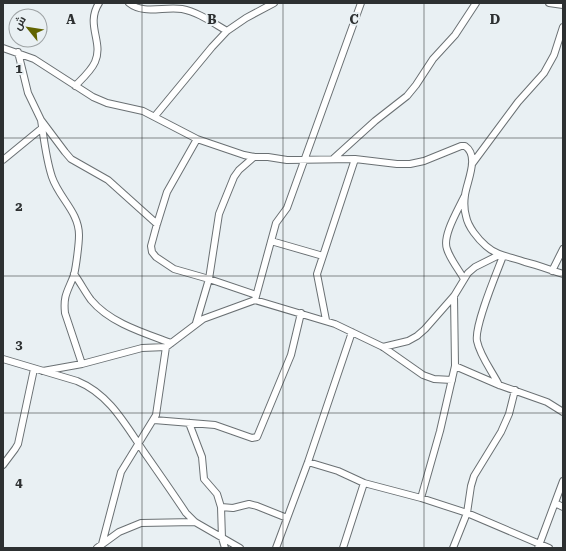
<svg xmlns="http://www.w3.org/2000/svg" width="566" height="551" font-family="'Roboto Serif',Cairo,serif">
<rect width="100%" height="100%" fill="#e9f0f3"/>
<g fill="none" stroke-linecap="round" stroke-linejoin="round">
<g stroke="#6a7073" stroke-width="8">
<path id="minor" d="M129,3C144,15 164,6 182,9C198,12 213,23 227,31
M549,3L563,5
M3,48L34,59L93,97L107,103L143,111L197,139L244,155L254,157H268L287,160L355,159L397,164H410L424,161L461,146H465C480,156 467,181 465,195C464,202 464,209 466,216C468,227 478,239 486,246C497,256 512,257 525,262C538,265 550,270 563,274
M18,52L28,93L41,120L65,152L71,159L108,180L157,224
M75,86C82,79 91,71 95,62C104,42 85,25 99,3
M155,116L212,47L227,31L246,18L274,3
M41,120C44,139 46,159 52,177C59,198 79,212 79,235C79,244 76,267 74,275C68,291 63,295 65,313L82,364
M197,139L167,192L157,224L151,246L152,252L156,257L174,269L209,279L256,295
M333,159L375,121L407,96L416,85L433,59L455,35L476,3
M3,160L42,128
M472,164L518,102L544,73L554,55L563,27
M464,197C458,210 442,236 447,249C450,259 459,270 464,279
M271,241L323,256
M552,271L563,249
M74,274C80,282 85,292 91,300C110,323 144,333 171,343
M255,300L276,223L287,208L361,3
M326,320L317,274L355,159
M196,323L209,279L219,214L234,177L239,170L254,157
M383,347L408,341L417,336L425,329L454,296L468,273L475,267L499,255
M3,359L77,381C109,394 125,424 144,452C158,472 172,492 186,513L195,522L240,548
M455,366L499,385L547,402L563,412
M43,371L82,364L142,348L166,347L203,319L255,300L335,324L383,347L423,375L434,379L452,380
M499,385C492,371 480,356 477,341C474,326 497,272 503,256
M154,420L215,425L252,438L257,437L291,355L301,313
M189,423L202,457L204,479L217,494L221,507L222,538L225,548
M308,462L338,471L364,483L421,498L467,513L549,548
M3,465L15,449L18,444L34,369
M421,498L440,431L455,366L454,296
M555,503L563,507
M221,507L233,508L249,504L257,506L287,518
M102,544L121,472L156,415L166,347
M97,548L119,532L141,523L195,522
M276,548L308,462L352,332
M343,548L364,483
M453,548L467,513L471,486L474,476L501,432L509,414L515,390
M538,548L563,481"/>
</g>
<use href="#minor" stroke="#fff" stroke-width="6"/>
</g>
<path fill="none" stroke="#2d3031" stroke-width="1" stroke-opacity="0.55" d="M142,3V548M283,3V548M424,3V548M3,138H563M3,276H563M3,413H563"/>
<g font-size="13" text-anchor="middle" font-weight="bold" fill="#2d3031" stroke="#e9f0f3" stroke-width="4" stroke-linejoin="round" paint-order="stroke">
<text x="71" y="24">A</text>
<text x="212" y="24">B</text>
<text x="354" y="24">C</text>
<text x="495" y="24">D</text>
<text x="19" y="73">1</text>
<text x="19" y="211">2</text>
<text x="19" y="349">3</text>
<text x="19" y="487">4</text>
</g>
<rect width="566" height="551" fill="none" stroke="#2d3031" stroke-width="8"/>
<g transform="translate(28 28) rotate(300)"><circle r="19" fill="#e9f0f3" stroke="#9ea3a5"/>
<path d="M0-3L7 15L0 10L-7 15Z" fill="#626400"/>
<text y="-6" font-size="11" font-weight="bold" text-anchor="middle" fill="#2d3031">ش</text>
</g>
</svg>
